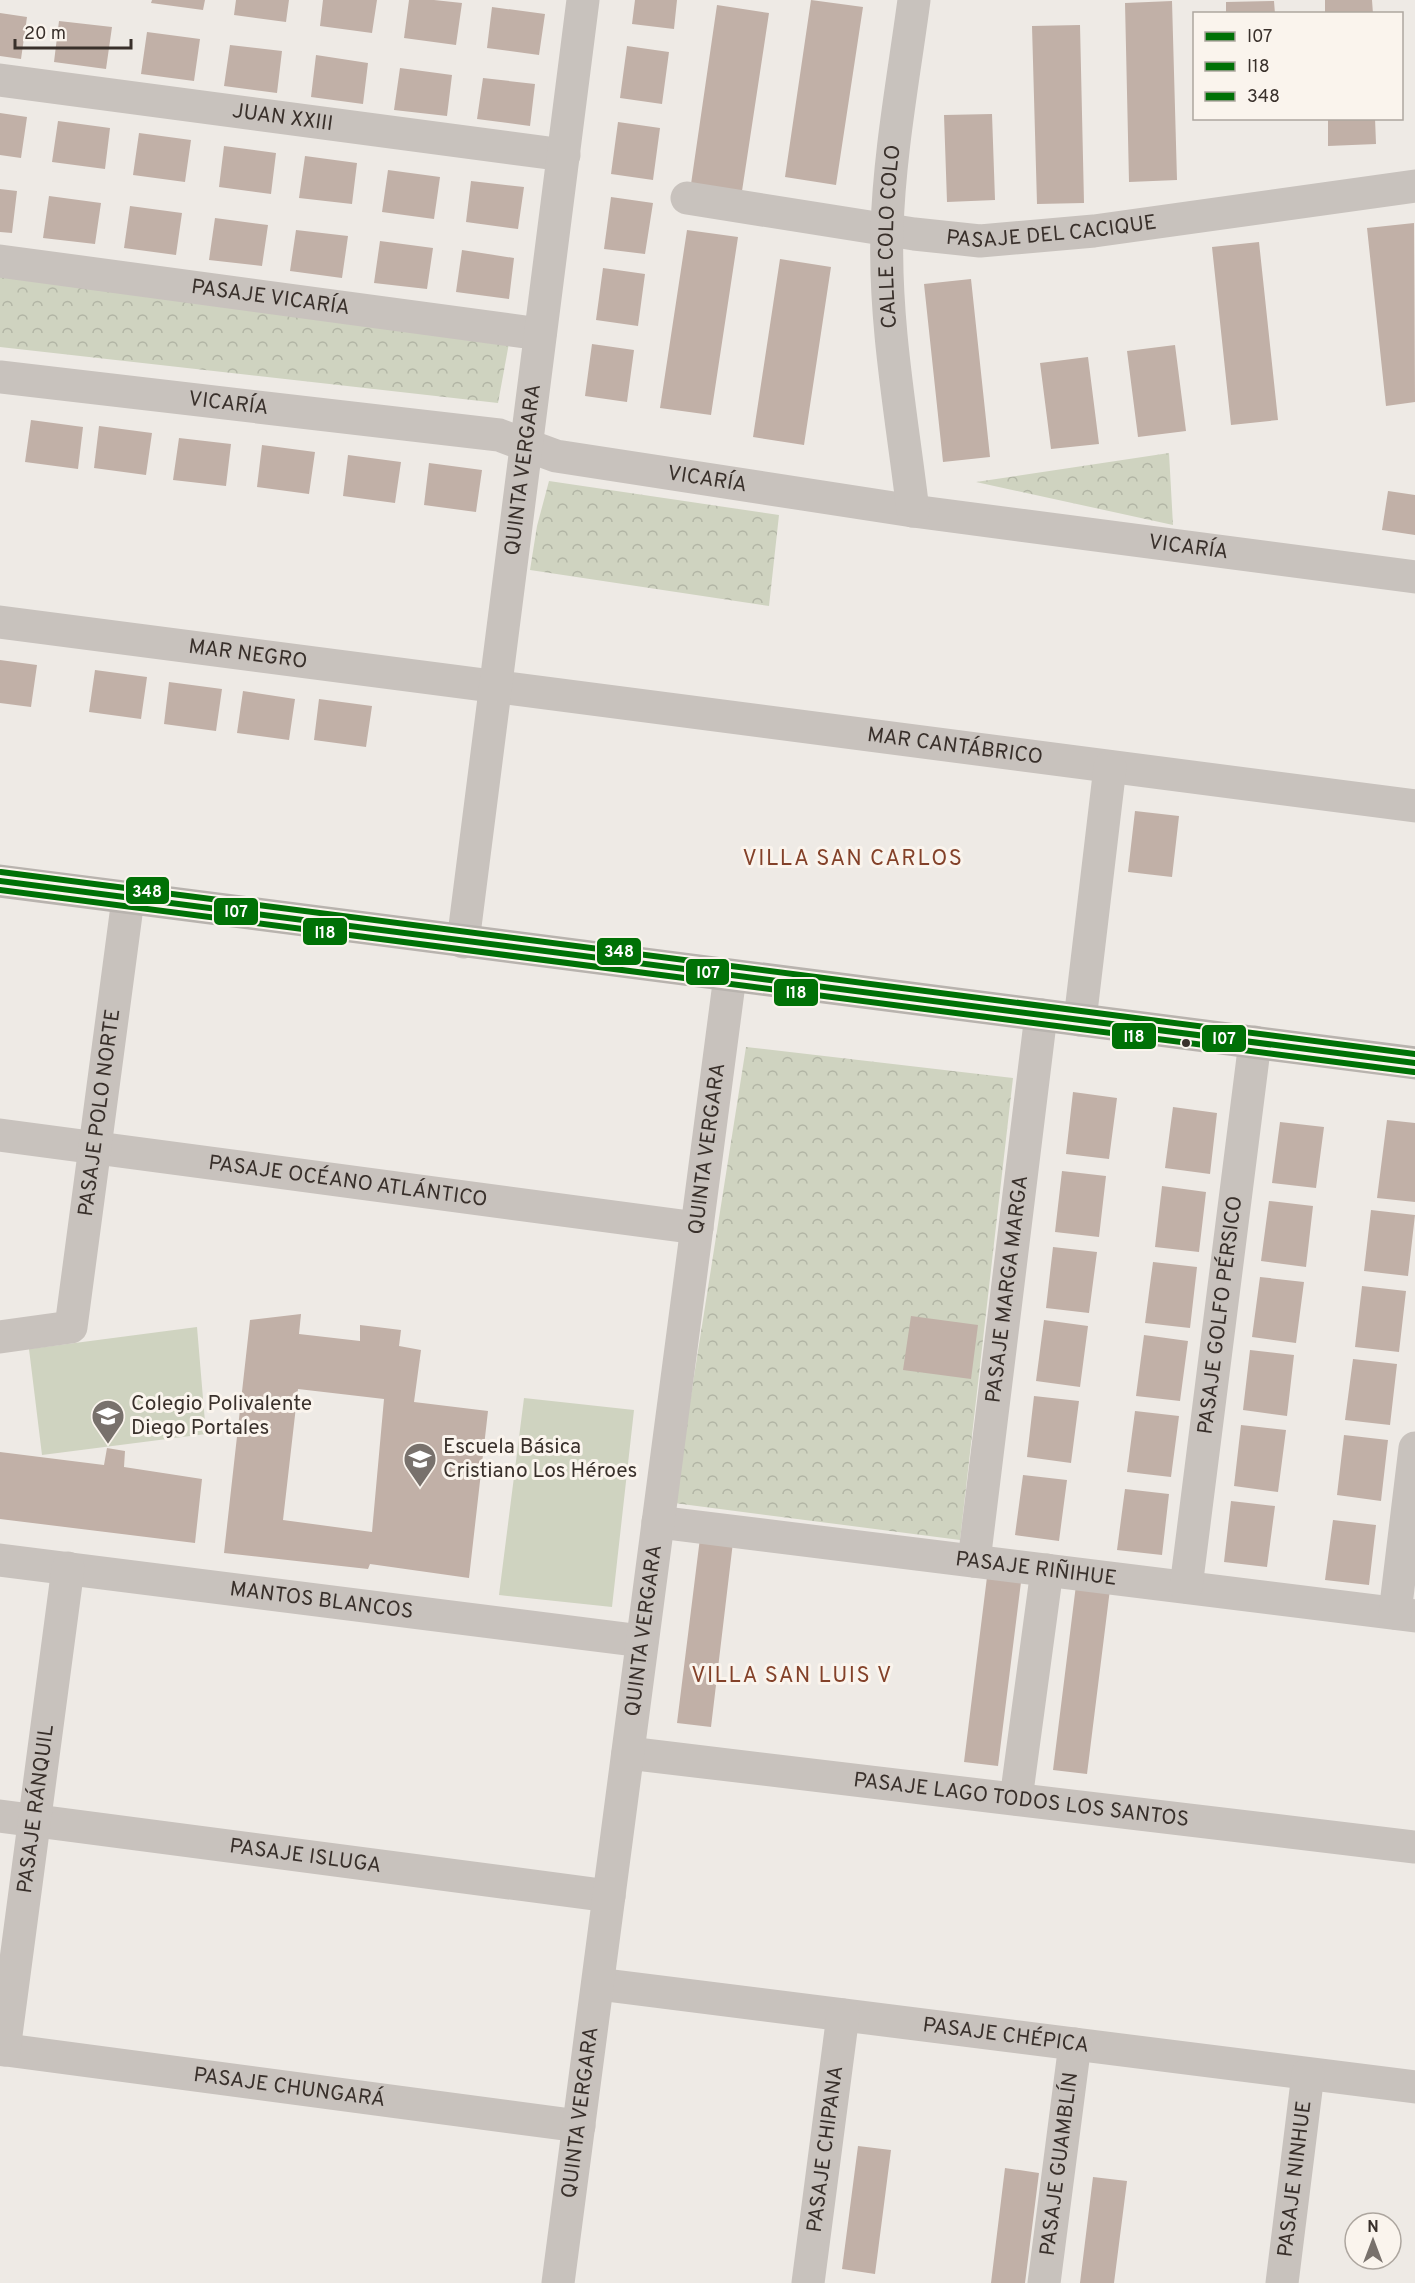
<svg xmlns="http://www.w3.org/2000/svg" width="1415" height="2283" font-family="Overpass,sans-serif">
<defs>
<pattern id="park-crowns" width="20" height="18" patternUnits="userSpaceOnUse" patternTransform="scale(1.5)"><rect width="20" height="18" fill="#cfd3c0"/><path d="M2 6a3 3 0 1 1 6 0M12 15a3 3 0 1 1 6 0" fill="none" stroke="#b2b5a5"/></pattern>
</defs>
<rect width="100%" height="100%" fill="#eeeae5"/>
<path fill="#cfd3c0" d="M197,1327L206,1434L42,1455L29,1349Z
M524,1398L634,1410L612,1607L499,1595Z"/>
<path fill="url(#park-crowns)" d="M0,273L509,343L498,403L0,347Z
M1169,453L1173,525L976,482Z
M549,481L779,515L769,606L530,570L537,526Z
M746,1047L1013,1078L960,1540L674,1503Z"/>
<path fill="#c1b0a7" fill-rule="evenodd" d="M152,0H205L203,10L151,3Z
M236,0H289L286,22L234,15Z
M323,0H377L372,33L320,26Z
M409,0H434L462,3L456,45L404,38Z
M635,0H677L674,29L632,24Z
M811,0L863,7L836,185L785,177Z
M1325,0H1372L1373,14H1325Z
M1172,1L1177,180L1129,182L1125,3Z
M1274,1L1275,14H1226V2Z
M717,5L769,13L742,191L691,184Z
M492,7L545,14L539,55L487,48Z
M0,13L27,17L21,59L0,56Z
M59,21L112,27L106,69L54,62Z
M1080,25L1084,203L1037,204L1032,26Z
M147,32L200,39L194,81L141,74Z
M230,45L282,51L277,93L224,86Z
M627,46L669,52L662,104L620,98Z
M316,55L368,63L363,104L311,97Z
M400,68L452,75L447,116L394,110Z
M483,78L535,84L530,126L477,119Z
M0,113L27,117L21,158L0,155Z
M992,114L995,200L947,202L944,115Z
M1328,118H1375L1376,144L1328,146Z
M58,121L110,128L105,169L52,162Z
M618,122L660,128L653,180L611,174Z
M139,133L191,140L185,182L133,175Z
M224,146L276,153L271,194L219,187Z
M305,156L357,163L352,204L299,198Z
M388,170L440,177L434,219L382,212Z
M471,181L524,187L518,229L466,222Z
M0,189L17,191L12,233L0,232Z
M49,196L101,203L95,244L43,238Z
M611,197L653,203L645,254L604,249Z
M130,206L182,213L176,255L124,248Z
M215,218L268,225L262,266L209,260Z
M1414,223L1415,402L1386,406L1367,228Z
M296,230L348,236L342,278L290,271Z
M687,230L738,237L711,415L660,408Z
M380,241L433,248L427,289L374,283Z
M1259,242L1278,420L1231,425L1212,247Z
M462,250L514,258L509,299L456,292Z
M780,259L831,267L804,445L753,437Z
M603,268L645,274L638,326L596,320Z
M971,279L990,457L943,462L924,284Z
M592,344L634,350L627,402L585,396Z
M1175,345L1186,431L1138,437L1127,351Z
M1088,357L1099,444L1051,449L1040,363Z
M31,420L83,427L78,469L25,462Z
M99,426L152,433L146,475L94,468Z
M179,438L231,444L226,486L173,480Z
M262,445L315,452L309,494L257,487Z
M348,455L401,462L395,503L343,496Z
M429,463L482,470L476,512L424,505Z
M1388,491L1415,495V535L1382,530Z
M0,660L37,665L31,707L0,703Z
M95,670L147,677L141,719L89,712Z
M169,682L222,689L216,731L164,724Z
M243,691L295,699L289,740L237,733Z
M319,699L372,706L366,747L314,740Z
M1135,811L1179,816L1172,877L1128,872Z
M1073,1092L1117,1098L1109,1159L1066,1154Z
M1173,1107L1217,1113L1210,1174L1165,1168Z
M1387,1120L1415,1123V1202L1377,1198Z
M1280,1122L1324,1127L1316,1188L1272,1183Z
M1062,1171L1106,1176L1099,1237L1055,1232Z
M1162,1186L1206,1192L1199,1252L1155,1247Z
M1269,1201L1313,1206L1306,1267L1261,1261Z
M1371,1210L1415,1215L1408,1276L1364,1271Z
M1053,1247L1097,1252L1089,1313L1046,1308Z
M1153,1262L1197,1267L1190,1328L1145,1323Z
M1260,1277L1304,1282L1296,1343L1252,1337Z
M1362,1286L1406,1291L1399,1352L1355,1347Z
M301,1314L299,1334L360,1341V1325L401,1330L399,1346L421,1350L414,1402L488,1411L469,1578L370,1564L368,1569L224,1553L250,1320ZM298,1389L384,1399L372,1532L283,1520Z
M911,1316L978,1325L971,1379L903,1370Z
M1044,1320L1088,1326L1080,1387L1036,1381Z
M1144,1335L1188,1341L1180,1401L1136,1396Z
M1250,1350L1294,1355L1287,1416L1243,1410Z
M1353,1359L1397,1364L1390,1425L1345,1420Z
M1034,1396L1079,1401L1071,1463L1027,1457Z
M1135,1411L1179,1416L1171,1477L1127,1472Z
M1241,1425L1286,1430L1278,1492L1234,1486Z
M1344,1435L1388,1440L1381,1501L1337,1495Z
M107,1448L125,1451L124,1467L202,1479L195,1543L0,1519V1452L104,1465Z
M1023,1475L1067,1480L1059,1541L1015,1535Z
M1125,1489L1169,1494L1162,1555L1117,1550Z
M1231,1501L1275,1506L1267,1567L1224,1562Z
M1333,1520L1376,1525L1369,1585L1325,1580Z
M700,1538L733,1542L711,1727L677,1723Z
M987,1577L1021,1582L998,1766L964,1762Z
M1076,1585L1110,1589L1087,1774L1053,1770Z
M858,2146L891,2150L875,2274L842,2269Z
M1005,2168L1039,2173L1025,2283H991Z
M1093,2177L1127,2181L1114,2283H1080Z"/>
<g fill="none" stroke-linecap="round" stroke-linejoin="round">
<g stroke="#c8c2bd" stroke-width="33">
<path id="s1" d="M0,80L564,155"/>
<path id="s2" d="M687,198L914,234L980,241L1094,231L1415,186"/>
<path id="s3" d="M0,261L540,334"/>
<path id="s4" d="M0,377L499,435L556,456L913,511L1415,577"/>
<path id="s5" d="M913,511C902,418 884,323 887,230C889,155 904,75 914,0"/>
<path id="s6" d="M0,622L1415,806"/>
<path id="s7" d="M463,942L583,0"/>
<path d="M1080,1020L1110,767"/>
<path id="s8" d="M0,1135L697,1228"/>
<path id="s9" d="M0,1337L71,1327L128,899"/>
<path id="s10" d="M658,1522L1415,1616"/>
<path id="s11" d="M0,1560L642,1641"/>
<path id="s12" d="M974,1561L1041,1015"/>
<path id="s13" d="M1186,1587L1255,1042"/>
<path d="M1395,1613L1415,1448"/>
<path id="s14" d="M628,1753L1415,1847"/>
<path d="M1016,1799L1047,1570"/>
<path id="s15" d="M0,1816L609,1896"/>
<path id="s16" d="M598,1984L1415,2087"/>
<path id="s17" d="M0,2049L579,2126"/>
<path id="s18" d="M4,2050L68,1568"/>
<path id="s19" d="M558,2283L730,976"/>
<path id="s20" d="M808,2283L843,2015"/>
<path id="s21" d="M1044,2283L1075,2044"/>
<path id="s22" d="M1282,2283L1308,2074"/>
</g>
<path stroke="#b8b3ae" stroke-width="33" d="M0,881L1415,1063"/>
<g stroke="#faf4ed" stroke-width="10">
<path id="bus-1" d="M0,881L1415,1063"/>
</g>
<g stroke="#faf4ed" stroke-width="10">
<path id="bus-2" d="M0,890L1414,1072"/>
</g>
<g stroke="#faf4ed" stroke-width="10">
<path id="bus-3" d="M1,872L1415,1054"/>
</g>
<use href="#bus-1" stroke="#007106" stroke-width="6"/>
<use href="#bus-2" stroke="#007106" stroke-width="6"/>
<use href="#bus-3" stroke="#007106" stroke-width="6"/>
</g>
<defs>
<g id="school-pin" transform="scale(1.725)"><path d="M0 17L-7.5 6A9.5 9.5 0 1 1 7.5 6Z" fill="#78716c" stroke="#faf4ed"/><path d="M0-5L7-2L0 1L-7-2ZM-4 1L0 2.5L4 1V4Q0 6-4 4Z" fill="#fff"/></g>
</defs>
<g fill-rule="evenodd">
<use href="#school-pin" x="108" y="1416"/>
<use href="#school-pin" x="420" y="1459"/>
</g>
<circle fill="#39302b" stroke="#faf4ed" stroke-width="2" cx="1186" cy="1043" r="5"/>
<g text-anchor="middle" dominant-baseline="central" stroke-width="6" stroke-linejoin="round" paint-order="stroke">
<g font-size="21" fill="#39302b" stroke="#faf4ed">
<text stroke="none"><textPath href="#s1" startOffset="285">JUAN XXIII</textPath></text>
<text stroke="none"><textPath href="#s2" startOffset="368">PASAJE DEL CACIQUE</textPath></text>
<text stroke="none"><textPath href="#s5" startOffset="276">CALLE COLO COLO</textPath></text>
<text stroke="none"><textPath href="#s3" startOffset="273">PASAJE VICARÍA</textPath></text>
<text stroke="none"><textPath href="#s4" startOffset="230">VICARÍA</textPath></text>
<text stroke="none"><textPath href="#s7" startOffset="476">QUINTA VERGARA</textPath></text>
<text stroke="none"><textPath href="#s4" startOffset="716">VICARÍA</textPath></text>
<text stroke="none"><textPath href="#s4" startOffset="1202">VICARÍA</textPath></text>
<text stroke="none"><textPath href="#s6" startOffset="250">MAR NEGRO</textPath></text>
<text stroke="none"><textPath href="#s6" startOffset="963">MAR CANTÁBRICO</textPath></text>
<text stroke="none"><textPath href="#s9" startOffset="288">PASAJE POLO NORTE</textPath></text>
<text stroke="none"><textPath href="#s19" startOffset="1144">QUINTA VERGARA</textPath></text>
<text stroke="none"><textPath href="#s8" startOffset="351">PASAJE OCÉANO ATLÁNTICO</textPath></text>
<text stroke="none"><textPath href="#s12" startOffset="274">PASAJE MARGA MARGA</textPath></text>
<text stroke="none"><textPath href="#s13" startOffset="274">PASAJE GOLFO PÉRSICO</textPath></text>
<text stroke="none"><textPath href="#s10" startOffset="381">PASAJE RIÑIHUE</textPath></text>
<text stroke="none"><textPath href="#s11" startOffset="324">MANTOS BLANCOS</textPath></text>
<text stroke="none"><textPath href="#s19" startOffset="658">QUINTA VERGARA</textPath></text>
<text stroke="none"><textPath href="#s14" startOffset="396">PASAJE LAGO TODOS LOS SANTOS</textPath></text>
<text stroke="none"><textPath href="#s18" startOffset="243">PASAJE RÁNQUIL</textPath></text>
<text stroke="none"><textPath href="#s15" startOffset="308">PASAJE ISLUGA</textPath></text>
<text stroke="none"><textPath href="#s16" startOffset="411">PASAJE CHÉPICA</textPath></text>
<text stroke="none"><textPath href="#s17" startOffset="292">PASAJE CHUNGARÁ</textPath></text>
<text stroke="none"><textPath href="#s19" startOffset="172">QUINTA VERGARA</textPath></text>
<text stroke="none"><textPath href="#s20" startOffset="135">PASAJE CHIPANA</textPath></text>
<text stroke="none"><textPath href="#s21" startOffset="120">PASAJE GUAMBLÍN</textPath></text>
<text stroke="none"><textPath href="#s22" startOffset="105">PASAJE NINHUE</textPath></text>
</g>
<g font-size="21" fill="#39302b" stroke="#faf4ed" text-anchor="start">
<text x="131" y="1404">Colegio Polivalente<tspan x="131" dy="24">Diego Portales</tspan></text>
<text x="443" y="1447">Escuela Básica<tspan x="443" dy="24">Cristiano Los Héroes</tspan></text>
</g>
<g font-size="22" letter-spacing="1.5" fill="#834129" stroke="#faf4ed">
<text x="853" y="859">VILLA SAN CARLOS</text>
<text x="792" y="1676">VILLA SAN LUIS V</text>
</g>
</g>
<g stroke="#faf4ed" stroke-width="2">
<rect x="125" y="876" width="45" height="29" rx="6" fill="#007106"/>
<rect x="213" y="897" width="46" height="29" rx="6" fill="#007106"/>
<rect x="302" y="917" width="46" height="29" rx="6" fill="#007106"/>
<rect x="596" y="937" width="46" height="29" rx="6" fill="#007106"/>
<rect x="685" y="958" width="45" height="28" rx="6" fill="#007106"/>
<rect x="773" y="978" width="46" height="29" rx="6" fill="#007106"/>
<rect x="1111" y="1022" width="46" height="28" rx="6" fill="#007106"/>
<rect x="1201" y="1024" width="46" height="29" rx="6" fill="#007106"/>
</g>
<g font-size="16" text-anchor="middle" font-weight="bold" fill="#fff">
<text x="147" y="897">348</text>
<text x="236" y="917">I07</text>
<text x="325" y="938">I18</text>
<text x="619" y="957">348</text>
<text x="708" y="978">I07</text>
<text x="796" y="998">I18</text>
<text x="1134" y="1042">I18</text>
<text x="1224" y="1044">I07</text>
</g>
<rect x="1193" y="12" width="210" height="108" fill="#faf4ed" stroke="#ada69f" stroke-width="1.5"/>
<rect x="1205" y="32" width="30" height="9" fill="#007106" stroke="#ada69f" stroke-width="1.5"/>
<text x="1247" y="42" font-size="18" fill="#39302b">I07</text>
<rect x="1205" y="62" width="30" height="9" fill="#007106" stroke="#ada69f" stroke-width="1.5"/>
<text x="1247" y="72" font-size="18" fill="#39302b">I18</text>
<rect x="1205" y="92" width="30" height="9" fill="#007106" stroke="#ada69f" stroke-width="1.5"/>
<text x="1247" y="102" font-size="18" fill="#39302b">348</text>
<g transform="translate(1373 2241)"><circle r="28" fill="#faf4ed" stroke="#ada69f" stroke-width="1.5"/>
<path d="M0-4.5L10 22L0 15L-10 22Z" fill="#78716c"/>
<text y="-9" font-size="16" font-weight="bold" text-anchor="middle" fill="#39302b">N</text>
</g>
<path d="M15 39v9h116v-9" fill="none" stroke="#39302b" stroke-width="3"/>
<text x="24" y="39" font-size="18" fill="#39302b" stroke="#faf4ed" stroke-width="4.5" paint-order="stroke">20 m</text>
</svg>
